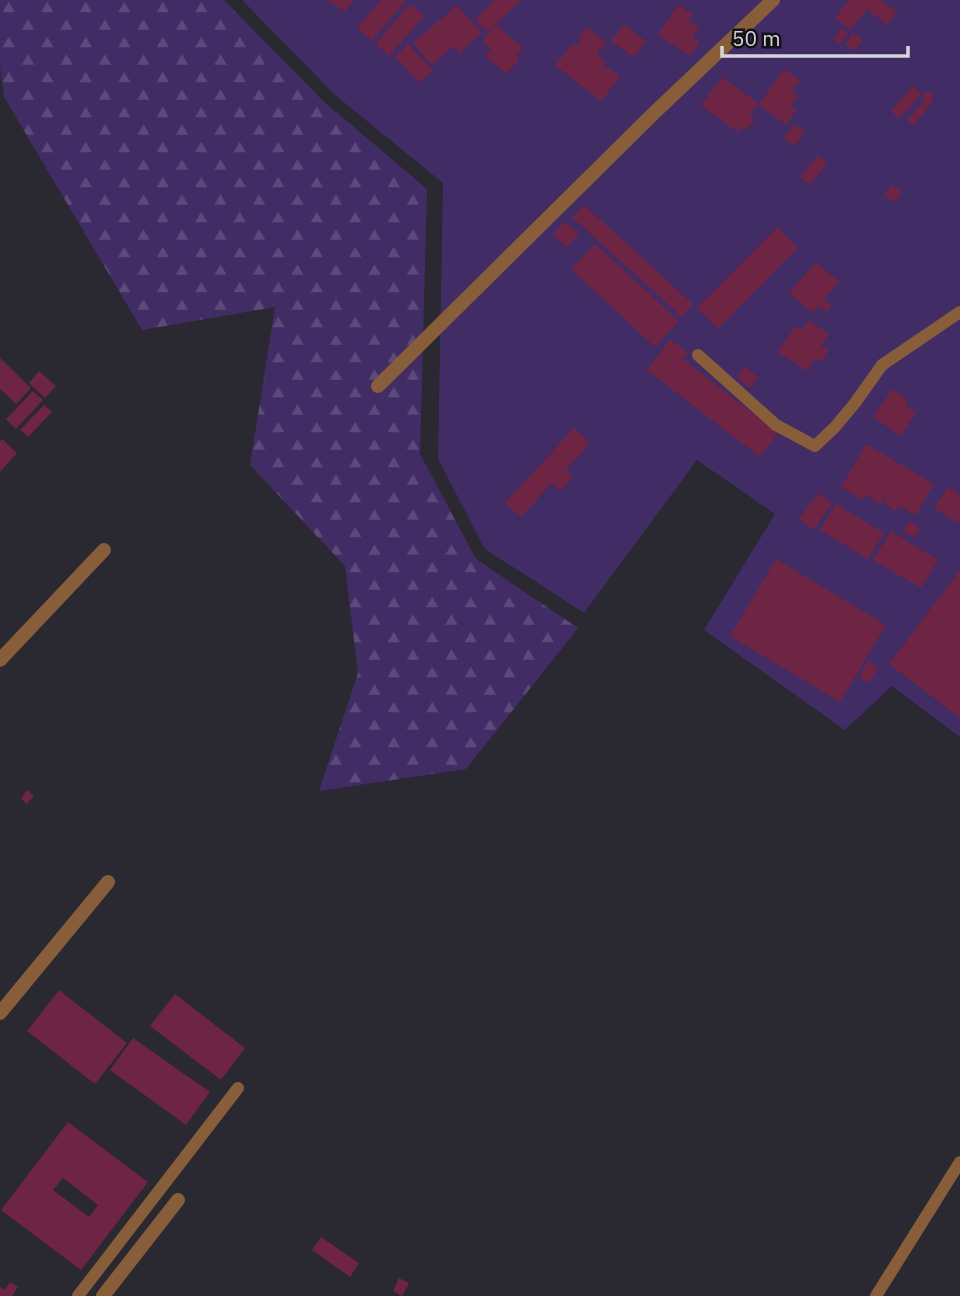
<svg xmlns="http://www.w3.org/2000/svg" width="960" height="1296" font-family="'IBM Plex Sans',sans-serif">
<defs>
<pattern id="forest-firs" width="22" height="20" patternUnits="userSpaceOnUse" patternTransform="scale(1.75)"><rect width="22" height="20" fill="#412c65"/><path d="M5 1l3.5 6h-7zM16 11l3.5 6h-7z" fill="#5c4a7a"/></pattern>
</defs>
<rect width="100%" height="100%" fill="#2a2830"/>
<path fill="#412c65" d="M242,0H960V737L892,686L845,730L704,630L775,514L697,460L584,613L485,549L438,459L443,183L335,95Z"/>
<path fill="url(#forest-firs)" d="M0,0H224L323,101L427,189L420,454L476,559L578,628L466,769L319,791L358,673L345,566L250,465L275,307L142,330L4,97L0,66Z"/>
<path fill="#6e2443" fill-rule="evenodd" d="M327,0H353L345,12Z
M381,0H403L405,2L372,41L357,28Z
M495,0H521L488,32L475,19Z
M849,0H881L897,12L887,25L867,9L851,30L835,18Z
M410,4L424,16L389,56L375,44Z
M457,5L482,33L459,53L453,46L432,65L413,43Z
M678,5L693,14L689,20L699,27L693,37L700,41L690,56L658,35Z
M624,24L646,41L634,57L611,41Z
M496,25L523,48L516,56L520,59L507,74L485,56L491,49L482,41Z
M586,27L606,42L597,54L605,61L603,64L620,77L601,101L555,65L573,43L577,46L581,40L578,37Z
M841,28L848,33L840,44L834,39Z
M853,33L863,40L855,51L845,44Z
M408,44L433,70L419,83L395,56Z
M784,69L800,80L792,92L798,96L791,106L796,110L786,125L758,105Z
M722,77L758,103L750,114L755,118L746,131L741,127L737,132L701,105Z
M913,86L922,93L899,119L891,111Z
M927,91L934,96L931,100L933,102L913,125L907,120L925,99L922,96Z
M794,124L805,132L795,146L784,138Z
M818,155L827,163L810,185L800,177Z
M891,185L902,192L895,202L884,195Z
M584,205L693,304L682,317L572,217Z
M565,221L579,234L567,247L553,235Z
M777,227L798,248L718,329L697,308Z
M595,244L679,321L655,347L571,269Z
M816,262L839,282L824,299L832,306L827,312L819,306L813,313L789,293Z
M808,320L829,334L821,346L829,350L821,362L816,358L807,371L778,352L795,326L802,330Z
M670,339L688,353L683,359L778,433L760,457L647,370Z
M0,358L31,388L16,404L0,389Z
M745,366L758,377L750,388L737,377Z
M39,371L56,386L45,398L29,383Z
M892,389L909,401L905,406L916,413L900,436L873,417Z
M33,391L43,400L16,429L6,419Z
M44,405L52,412L28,437L20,430Z
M574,428L590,443L566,470L573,477L560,491L552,483L521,517L505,503Z
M2,439L17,453L0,472V441Z
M866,444L934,484L916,515L899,506L896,511L884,504L887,498H885L881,504L865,495L862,500L841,487Z
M948,487L960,495V518L957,523L934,508Z
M818,493L832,503L814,530L799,519Z
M836,504L884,533L868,559L820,530Z
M909,521L920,528L914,538L903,532Z
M891,531L938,560L921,588L873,560Z
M776,559L886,625L840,702L730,636Z
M960,570V718L889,664Z
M868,661L878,668L869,683L859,677Z
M27,790L34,796L27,804L21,799Z
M59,990L127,1043L95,1084L27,1031Z
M175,994L245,1048L221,1080L150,1026Z
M133,1038L210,1092L186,1125L110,1070Z
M68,1122L148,1182L81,1270L1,1210ZM63,1178L98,1205L89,1217L53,1190Z
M321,1237L359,1263L350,1277L312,1250Z
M399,1278L409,1283L402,1296L393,1291Z
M10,1282L18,1287L12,1296H0V1287L5,1290Z"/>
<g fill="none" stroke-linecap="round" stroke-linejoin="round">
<path stroke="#885d39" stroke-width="12" d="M698,355L776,425L815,446L835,427L855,403L882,365L960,312
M78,1296L238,1088
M876,1296L960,1162"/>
<path stroke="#885d39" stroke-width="14" d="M378,386L653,114L773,0
M0,660L104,550
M0,1013L108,882
M103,1296L178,1200"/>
</g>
<path d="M722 46v10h186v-10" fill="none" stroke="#d6d4da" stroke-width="3.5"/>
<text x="732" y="46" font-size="21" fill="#d6d4da" stroke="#121115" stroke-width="5" paint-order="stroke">50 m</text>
</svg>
